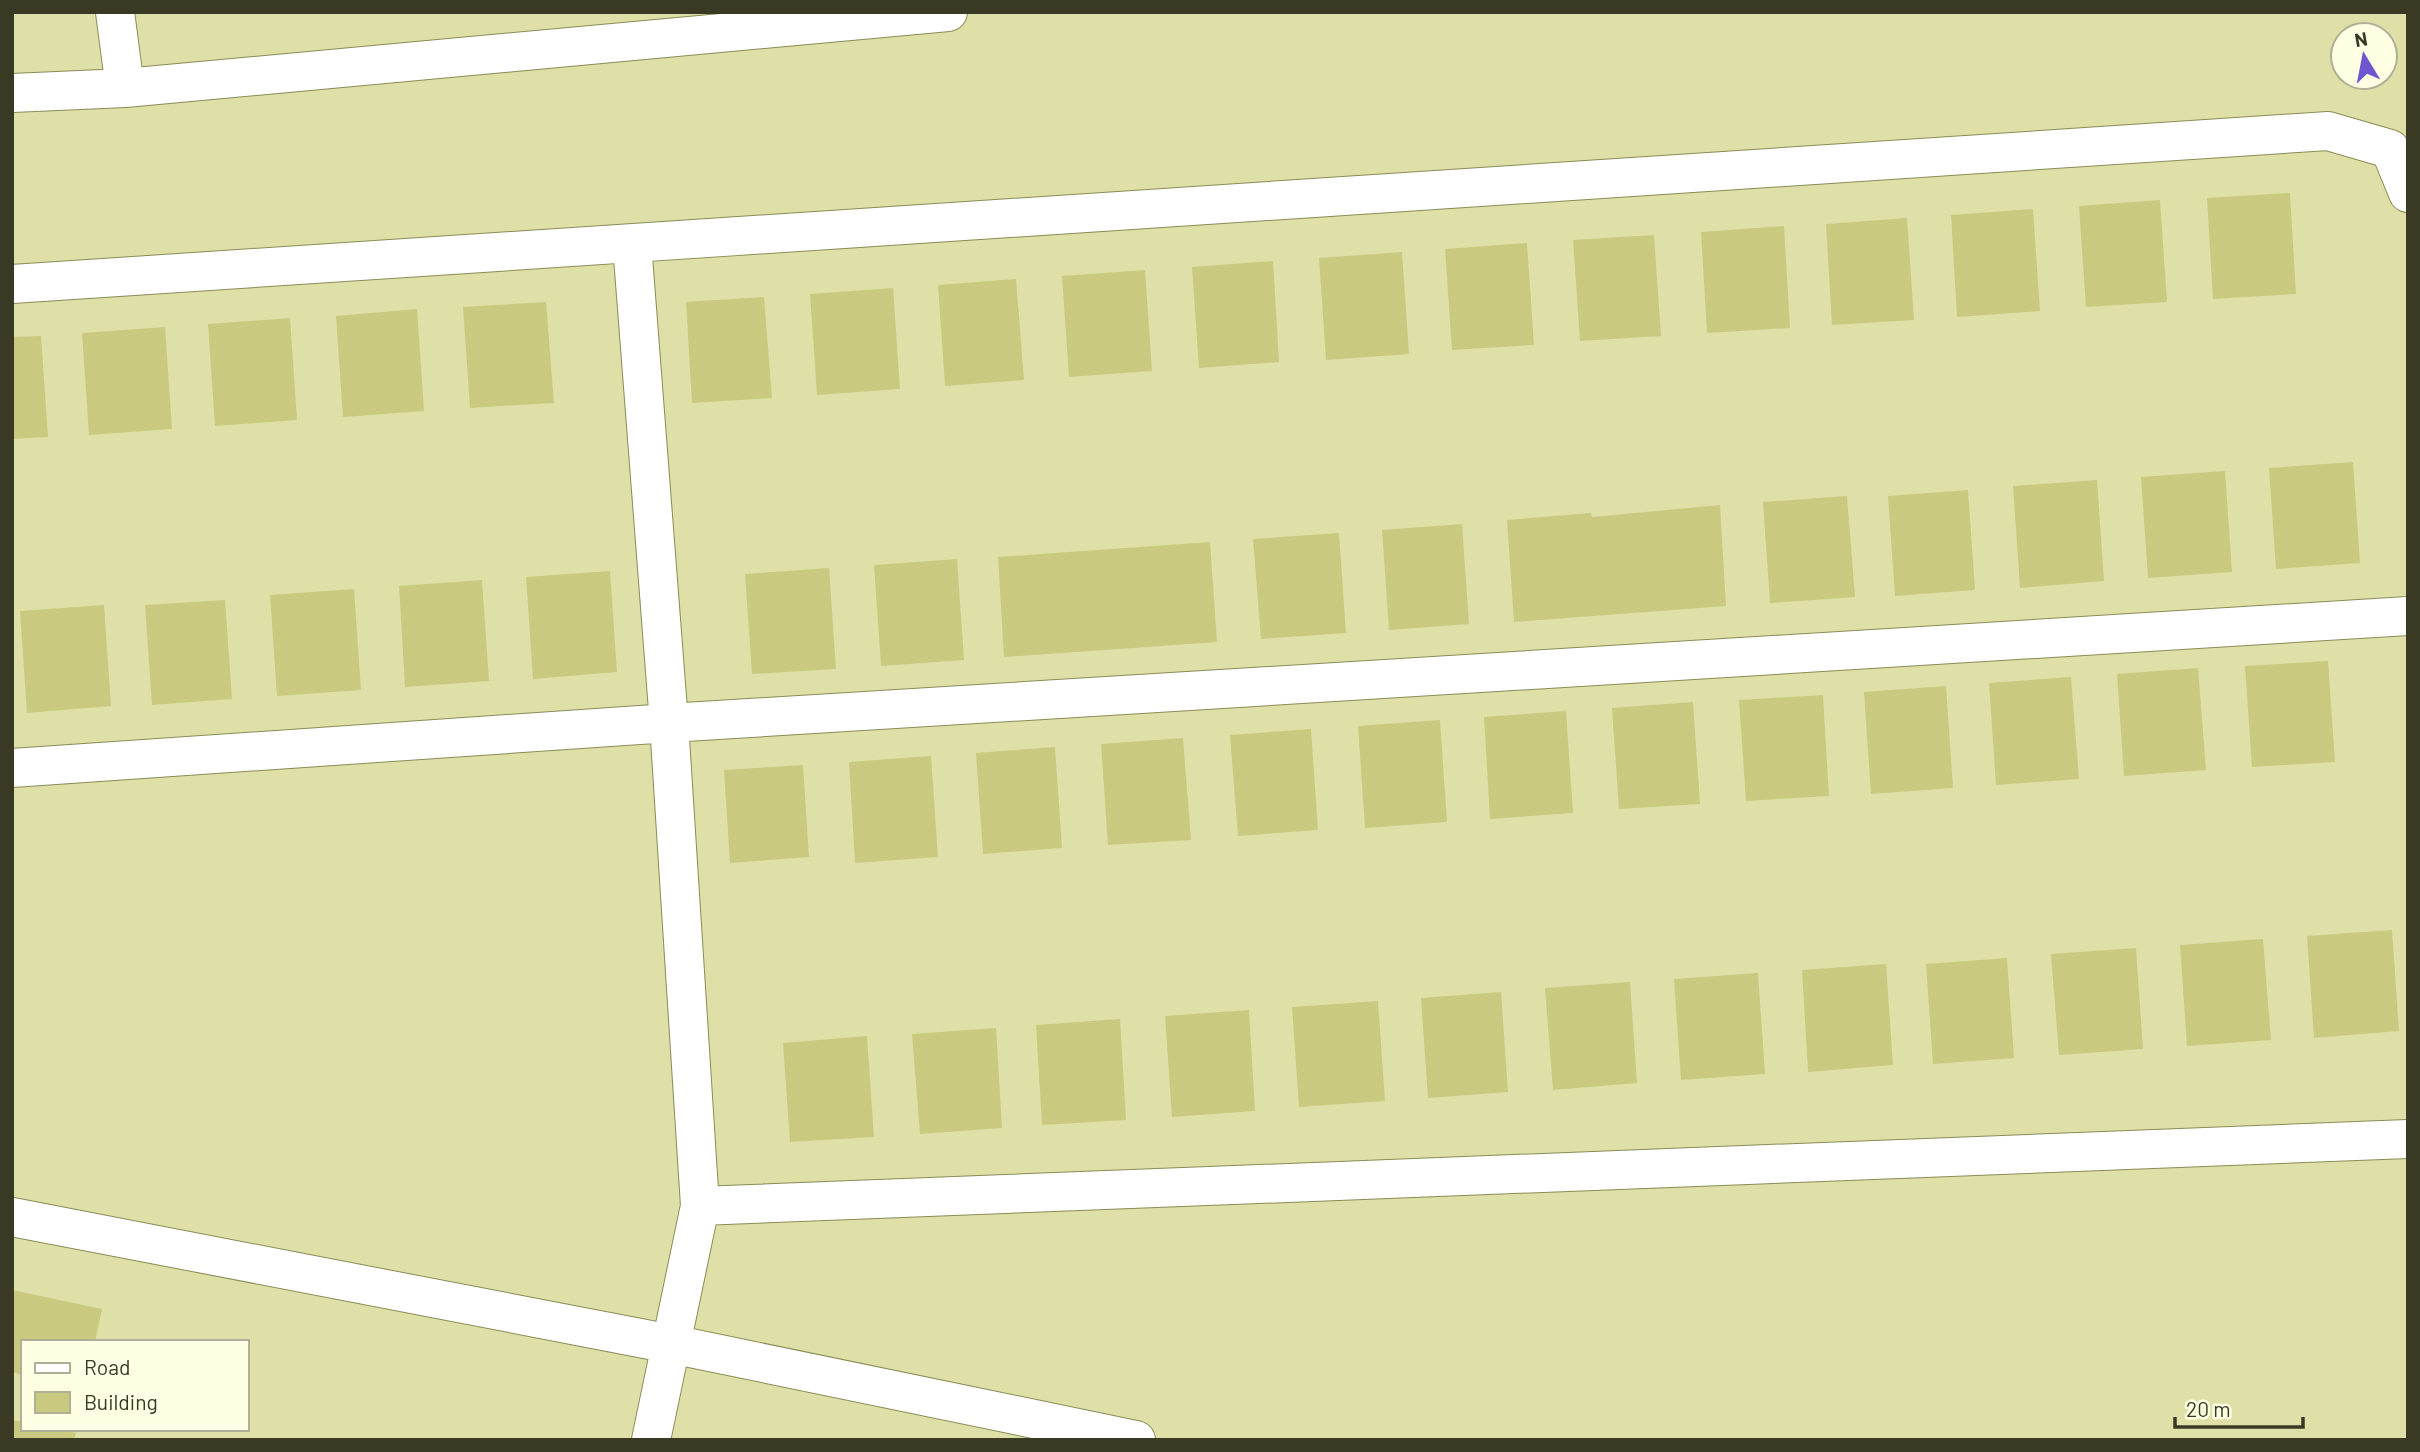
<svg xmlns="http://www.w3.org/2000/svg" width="2420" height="1452" font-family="Barlow,sans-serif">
<rect width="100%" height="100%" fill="#dee0a8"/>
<path fill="#c9ca7f" d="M2290,193L2296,294L2213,299L2207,198Z
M2160,200L2167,302L2086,307L2079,206Z
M2033,209L2040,311L1957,317L1951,215Z
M1907,218L1914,320L1832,325L1826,224Z
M1784,226L1790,328L1707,333L1701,232Z
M1654,235L1661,336L1580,341L1573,240Z
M1527,243L1534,345L1452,350L1445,249Z
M1402,252L1409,354L1326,360L1319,258Z
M1273,261L1279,362L1199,368L1192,267Z
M1145,270L1152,371L1069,377L1062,276Z
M1016,279L1024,380L945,386L938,285Z
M893,288L900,389L817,395L810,294Z
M764,297L772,398L692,403L686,302Z
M546,302L554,403L470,408L463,307Z
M417,309L424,411L343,417L336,316Z
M290,318L297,420L215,426L208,324Z
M165,327L172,429L89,435L82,333Z
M41,336L48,437L12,439V337Z
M2353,462L2360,563L2276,569L2269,468Z
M2225,471L2232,572L2148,578L2141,477Z
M2097,480L2104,581L2020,588L2013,486Z
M1968,490L1975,590L1895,596L1888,496Z
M1847,496L1855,597L1770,603L1763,502Z
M1720,505L1726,606L1514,622L1507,520L1591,513L1592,517Z
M1462,524L1469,624L1389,630L1382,530Z
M1339,533L1346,633L1261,639L1253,539Z
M1210,542L1217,642L1004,657L998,557Z
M957,559L964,660L881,666L874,565Z
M829,568L836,669L752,674L745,574Z
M610,571L617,672L533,679L526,577Z
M482,580L489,681L405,687L399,586Z
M354,589L361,690L277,696L270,595Z
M225,600L232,699L152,705L145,605Z
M104,605L111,706L27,713L20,611Z
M2328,661L2335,762L2252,767L2245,666Z
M2198,668L2206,770L2124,776L2117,674Z
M2071,677L2079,779L1996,785L1989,683Z
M1946,686L1953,788L1871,794L1864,692Z
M1823,695L1829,796L1746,801L1739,700Z
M1693,702L1700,804L1619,809L1612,708Z
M1566,711L1573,813L1490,819L1484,717Z
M1440,720L1447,822L1365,828L1358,726Z
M1311,729L1318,830L1238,836L1230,735Z
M1183,738L1191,840L1108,845L1101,744Z
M1055,747L1062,848L983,854L976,753Z
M931,756L938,857L855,863L849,762Z
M803,765L809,857L730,863L724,770Z
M2392,930L2399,1031L2314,1038L2307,936Z
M2263,939L2271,1040L2187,1046L2180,945Z
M2136,948L2143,1049L2059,1055L2051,954Z
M2007,958L2014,1058L1933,1064L1926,964Z
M1886,964L1893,1065L1808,1072L1802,970Z
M1758,973L1765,1074L1681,1080L1674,979Z
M1630,982L1637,1083L1553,1090L1545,988Z
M1501,992L1508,1092L1428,1098L1421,998Z
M1378,1001L1385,1101L1299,1107L1292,1007Z
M1249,1010L1255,1111L1172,1117L1165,1016Z
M1120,1019L1126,1120L1042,1125L1036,1025Z
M996,1028L1002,1128L920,1134L912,1034Z
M867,1036L874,1137L790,1142L783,1043Z
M12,1290L102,1309L95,1342H23V1375L12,1372Z
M12,1420L23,1422V1429H57L76,1433L74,1440H12Z"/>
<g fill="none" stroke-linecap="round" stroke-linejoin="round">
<g stroke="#8a8b56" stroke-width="40">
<path id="street" d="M115,12L125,88
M12,93L125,88L948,12
M632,244L669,723L700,1206L651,1440
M12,284L2328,131L2390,149L2408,193
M12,768L669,723L2408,616
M700,1206L2408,1139
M12,1217L671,1344L1136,1440"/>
</g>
<use href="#street" stroke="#fff" stroke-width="38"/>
</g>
<rect width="2420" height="1452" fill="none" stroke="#3a3a24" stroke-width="28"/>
<rect x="21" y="1340" width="228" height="91" fill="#feffe3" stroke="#b0b097" stroke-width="2"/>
<rect x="35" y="1363" width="35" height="10" fill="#ffffff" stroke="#b0b097" stroke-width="2"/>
<text x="84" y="1375" font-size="21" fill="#3a3a24">Road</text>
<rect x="35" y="1392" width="35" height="21" fill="#c9ca7f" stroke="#b0b097" stroke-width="2"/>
<text x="84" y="1410" font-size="21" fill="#3a3a24">Building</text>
<g transform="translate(2364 56) rotate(350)"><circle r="33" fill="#feffe3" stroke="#b0b097" stroke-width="2"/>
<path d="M0-5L12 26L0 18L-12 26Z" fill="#6f55ce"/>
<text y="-10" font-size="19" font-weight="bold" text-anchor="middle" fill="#3a3a24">N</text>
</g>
<path d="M2175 1417v10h128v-10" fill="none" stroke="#3a3a24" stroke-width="3.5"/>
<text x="2186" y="1417" font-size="21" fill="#3a3a24" stroke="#feffe3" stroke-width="5" paint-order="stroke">20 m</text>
</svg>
